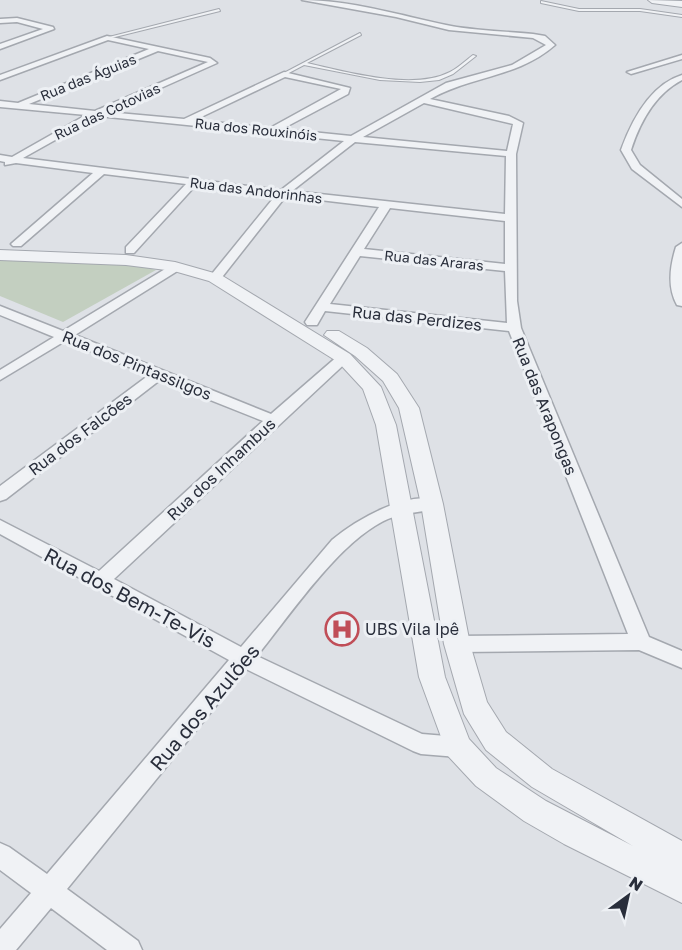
<svg xmlns="http://www.w3.org/2000/svg" width="682" height="950" font-family="'Golos Text',sans-serif">
<rect width="100%" height="100%" fill="#dee1e6"/>
<path fill="#c3cfc0" d="M0,259L135,265L156,270L63,322L0,296Z"/>
<g fill="none" stroke-linecap="round" stroke-linejoin="round">
<g stroke="#a4a8af" stroke-width="2">
<path id="service" d="M541,1L579,9H640L682,15V17L640,11H579L541,3Z
M219,9L220,11L107,39L105,38Z
M360,33L361,35L307,63C347,72 413,91 450,72C458,68 465,61 473,55L476,56L453,74L439,80L420,82L380,80L304,65L285,75L282,74Z"/>
</g>
<g stroke="#a4a8af" stroke-width="3">
<path id="minor" d="M302,0C350,0 399,15 446,25C474,31 505,31 533,34L545,36L555,45C519,77 471,76 430,99L509,116L523,123L516,154L517,301L521,328L649,637L682,651V668L639,650L457,652L450,650L447,644L450,638L457,636L628,634L509,331L325,311L317,325H307L305,322L379,207L286,196L219,281H211L209,278L211,275L276,195L196,185L134,253H126V247L186,184L104,174L21,246H13L11,244L93,173L16,163L5,165V162L0,161V155L12,157L86,115L0,107V101L18,103L149,49L108,40L0,80V75L107,36L210,58L217,63L107,112L184,119L284,72L350,88L348,94L282,129L351,136L446,83L512,65L546,45L533,38L449,30L396,17ZM158,51L208,62L95,111L29,104ZM285,77L341,89L270,128L195,120ZM424,103L513,124L507,151L363,137ZM98,116L344,141L281,190L23,158ZM355,142L506,156L505,214L292,191ZM390,208L505,221V264L364,249ZM360,256L505,271L507,323L330,304Z
M17,18L53,27L54,29L0,49V44L43,29L17,22L0,23V19Z
M682,55V59L631,74L627,72Z
M682,75V80C655,94 640,122 631,150L640,165L682,199V207L632,169L621,150C632,120 650,85 682,75Z
M682,243V306L677,305C667,287 670,266 676,247Z
M175,263L181,267L179,270L75,335L271,414L339,355H349L351,358L114,579L241,647L332,540C356,520 405,491 438,500L441,504L438,508C421,513 404,512 388,519C340,540 291,614 257,656L422,734L458,737L466,740L469,747L466,754L458,757L421,754L413,751L246,669L67,889L138,941L142,950H107L51,908L16,950H0V929L31,893L0,870V843L9,847L47,874L229,660L0,534V520L99,571L263,421L160,380L6,499L0,501V486L149,375L65,341L0,380V370L54,337L0,315V306L63,331Z"/>
</g>
<g stroke="#a4a8af" stroke-width="2">
<path id="tertiary" d="M648,0L682,1V7L652,3Z
M0,250L126,255L175,262L221,275L350,354L381,387L396,425L445,677L469,739L496,768L546,801L633,846L532,787L486,750L464,714L444,644L421,504L399,408L383,381L355,356L324,335L327,331H339L367,348L397,374L419,408L443,504L470,644L487,702L506,732L552,769L682,841V903L564,844L524,821L476,786L448,756L419,677L376,425L363,389L338,362L209,281L174,271L126,265L0,260Z"/>
</g>
<use href="#service" fill="#f0f2f5" fill-rule="evenodd"/>
<use href="#minor" fill="#f0f2f5" fill-rule="evenodd"/>
<use href="#tertiary" fill="#f0f2f5" fill-rule="evenodd"/>
</g>
<defs>
<g id="hospital-ring" transform="scale(1.725)"><circle r="9.5" fill="#edf0f4" stroke="#c04e58" stroke-width="1.5"/><path d="M-5-5h3v3.5h4V-5h3V5h-3V1.5h-4V5h-3Z" fill="#c04e58"/></g>
</defs>
<g fill-rule="evenodd">
<use href="#hospital-ring" x="342" y="629"/>
</g>
<g text-anchor="middle" dominant-baseline="central" stroke-width="6" stroke-linejoin="round" paint-order="stroke">
<g font-size="14" fill="#292e3b" stroke="#edf0f4">
<text transform="translate(88 77) rotate(-22)">Rua das Águias</text>
<text transform="translate(107 111) rotate(-25)">Rua das Cotovias</text>
<text transform="translate(256 129) rotate(6)">Rua dos Rouxinóis</text>
<text transform="translate(256 190) rotate(7)">Rua das Andorinhas</text>
<text transform="translate(434 260) rotate(6)">Rua das Araras</text>
</g>
<g font-size="16" fill="#292e3b" stroke="#edf0f4">
<text transform="translate(417 318) rotate(6)">Rua das Perdizes</text>
<text transform="translate(137 365) rotate(22)">Rua dos Pintassilgos</text>
<text transform="translate(545 406) rotate(68)">Rua das Arapongas</text>
<text transform="translate(80 434) rotate(-37)">Rua dos Falcões</text>
<text transform="translate(221 469) rotate(-43)">Rua dos Inhambus</text>
</g>
<g font-size="16" fill="#292e3b" stroke="#edf0f4" text-anchor="start">
<text x="365" y="629">UBS Vila Ipê</text>
</g>
<g font-size="20" fill="#292e3b" stroke="#edf0f4">
<text transform="translate(130 597) rotate(28)">Rua dos Bem-Te-Vis</text>
<text transform="translate(204 707) rotate(-50)">Rua dos Azulões</text>
</g>
</g>
<g transform="translate(628 896) rotate(33)" stroke="#edf0f4" stroke-width="4.5" paint-order="stroke">
<path d="M0-4.5L10 22L0 15L-10 22Z" fill="#292e3b"/>
<text y="-9" font-size="16" font-weight="bold" text-anchor="middle" fill="#292e3b">N</text>
</g>
</svg>
